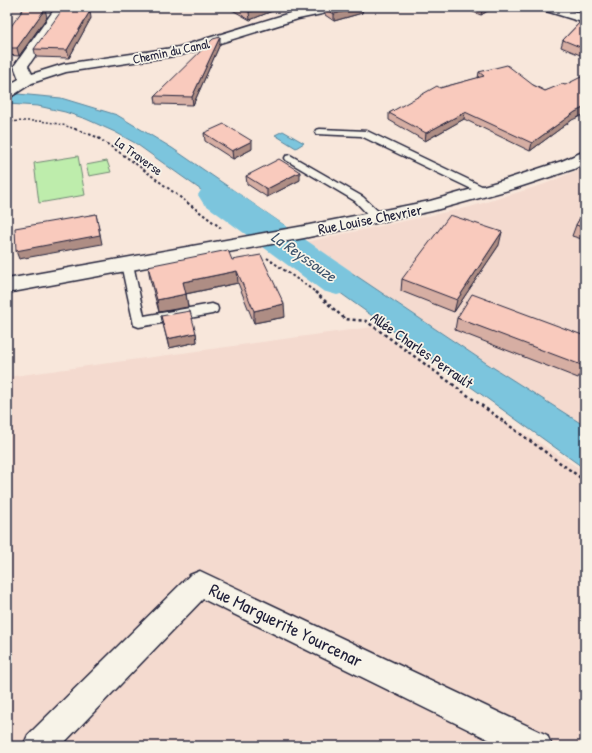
<svg xmlns="http://www.w3.org/2000/svg" width="592" height="753" font-family="'Patrick Hand',sans-serif">
<rect width="100%" height="100%" fill="#f8e7db"/>
<filter id="ink" filterUnits="userSpaceOnUse"><feTurbulence type="fractalNoise" baseFrequency=".025" numOctaves="2"/><feDisplacementMap in="SourceGraphic" scale="8" xChannelSelector="R" yChannelSelector="G"/><feConvolveMatrix kernelMatrix="1 2 1 2 8 2 1 2 1" color-interpolation-filters="sRGB"/></filter>
<g filter="url(#ink)">
<path fill="#f4dacf" d="M585,167V426L486,363L306,242L470,207L545,184Z
M372,327L477,403L585,472V746H7V377Z"/>
<path fill="#beedac" stroke="#708874" d="M78,156L85,195L39,203L34,163Z
M107,161L111,172L89,176L86,165Z"/>
<path fill="#7cc5dd" stroke="#58849c" d="M7,93L61,98L117,115L172,148L284,225L260,232L135,143L115,132L86,119L65,112L38,106L7,104Z
M283,131L304,143L296,148L275,135Z
M306,242L486,363L585,426V469L275,246Z"/>
<g fill="none" stroke-linecap="round" stroke-linejoin="round">
<path fill="#7cc5dd" fill-rule="evenodd" d="M216,184L229,187L351,271L357,281L351,291L337,295L323,291L203,203L198,195L203,187Z"/>
<g stroke="#22223b" stroke-width="3">
<path id="lane" d="M320,129L367,131L488,189L490,191L484,194L480,193L361,136L316,134L315,132L316,130Z
M290,155L363,197L381,214L383,217L381,220H373L355,201L286,160L285,158L286,156Z
M127,260L131,261L133,264L144,316L212,304L217,306L218,309L217,312L212,314L139,327L134,325L121,264L123,261Z"/>
</g>
<g stroke="#22223b" stroke-width="3">
<path id="street" d="M56,7H64L67,10L28,66L32,74L64,64L179,47L290,13L318,7H342L341,10L298,19L181,55L66,72L32,83L12,96L7,97V86L19,79L14,66Z
M542,7H561L585,15V23L543,10Z
M585,151V163L574,169L516,188L432,211L304,238L7,293V279L304,226L430,201L504,180L562,161Z
M200,571L547,735L552,746H502L203,599L61,746H23L28,735L190,575Z"/>
</g>
<path stroke="#22223b" stroke-width="1.5" stroke-dasharray="2 2" stroke-linecap="butt" d="M7,122C34,120 51,120 78,130"/>
<path stroke="#22223b" stroke-width="2" stroke-dasharray="2.5 2.5" stroke-linecap="butt" d="M75,129L97,137L132,161L221,228
M267,258L317,293"/>
<path stroke="#22223b" stroke-width="2.5" stroke-dasharray="3 3" stroke-linecap="butt" d="M315,292L345,319L366,321L585,481"/>
<use href="#lane" fill="#f7f3e8" fill-rule="evenodd"/>
<use href="#street" fill="#f7f3e8" fill-rule="evenodd"/>
</g>
<path fill="#d6aea3" stroke="#22223b" d="M227,7H282L250,20Z
M328,7H363L362,13L334,21L325,15V8Z
M460,7H494L481,15Z
M47,17L19,56L7,55V32Z
M585,17V57L561,47L563,40Z
M91,18L69,58L36,57L34,49Z
M220,44L193,105L156,104L155,96Z
M479,72L533,85L545,91L565,85L572,120L530,151L464,119L425,141L389,120V113L440,88L478,78Z
M204,133L252,149L233,159L205,141Z
M246,176L300,180L267,197L247,184Z
M585,209V240L572,236L576,225Z
M499,245L454,312L401,291L402,279Z
M232,260L285,317L254,323L238,283L186,294L188,307L159,312L150,279L148,266Z
M161,316L196,333L197,342L169,348Z
M457,318L585,364L578,378L455,330Z"/>
<path fill="#ae8d84" stroke="#22223b" d="M264,7H282L250,20L249,12Z
M359,7H363L362,13L334,21V14Z
M484,7H494L481,15L482,8Z
M45,9L47,17L19,56L17,48Z
M90,11L91,18L69,58L67,50Z
M220,37V44L193,105L192,97Z
M585,107V114L572,120L530,151L532,143L575,112Z
M465,112L464,119L425,141L426,133Z
M252,141V149L233,159L232,151Z
M300,172V180L267,197V189Z
M96,214L102,244L19,259L16,251Z
M502,232L499,245L454,312L457,300Z
M237,271L238,283L185,294L183,282Z
M186,294L188,307L159,312L157,300Z
M284,304L285,317L254,323V311Z
M196,333L197,342L169,348L167,339Z"/>
<path fill="#f9cabd" stroke="#22223b" d="M239,7H264L249,12Z
M328,7H359L334,14L325,8Z
M24,8L45,9L17,48H7V32Z
M62,10L90,11L67,50L34,49Z
M585,17V49L563,40Z
M220,37L192,97L155,96L213,39Z
M507,65L533,85L545,91L562,84L565,85L585,75V107L575,112L532,143L465,112L426,133L389,113L437,86L440,88L484,76L479,72Z
M224,124L252,141L232,151L204,133Z
M279,159L300,172L267,189L246,176Z
M585,209V228L576,225Z
M96,214L100,235L16,251L15,228Z
M450,215L502,232L457,300L402,279Z
M228,250L232,260L261,255L284,304L254,311L237,271L183,282L186,294L157,300L148,266Z
M472,294L585,336V363L584,366L457,318Z
M190,311L196,333L167,339L161,316Z"/>
</g>
<g text-anchor="middle" dominant-baseline="central" stroke-width="3.5" stroke-linejoin="round" paint-order="stroke">
<g font-size="13" fill="#22223b" stroke="#f7f3e8">
<text transform="translate(171 51) rotate(-12)">Chemin du Canal</text>
<text transform="translate(139 156) rotate(36)">La Traverse</text>
</g>
<g font-size="15" fill="#22223b" stroke="#f7f3e8">
<text transform="translate(370 219) rotate(-11)">Rue Louise Chevrier</text>
<text transform="translate(422 350) rotate(35)">Allée Charles Perrault</text>
</g>
<g font-size="16" font-style="italic" fill="#3d536c" stroke="#f7f3e8">
<text transform="translate(304 256) rotate(35)">La Reyssouze</text>
</g>
<g font-size="18" fill="#22223b" stroke="#f7f3e8">
<text transform="translate(286 625) rotate(26)">Rue Marguerite Yourcenar</text>
</g>
</g>
<rect width="592" height="753" fill="none" stroke="#f7f3e8" stroke-width="24"/>
<rect x="12" y="12" width="568" height="729" fill="none" stroke="#22223b" stroke-width="1.5" filter="url(#ink)"/>
</svg>
